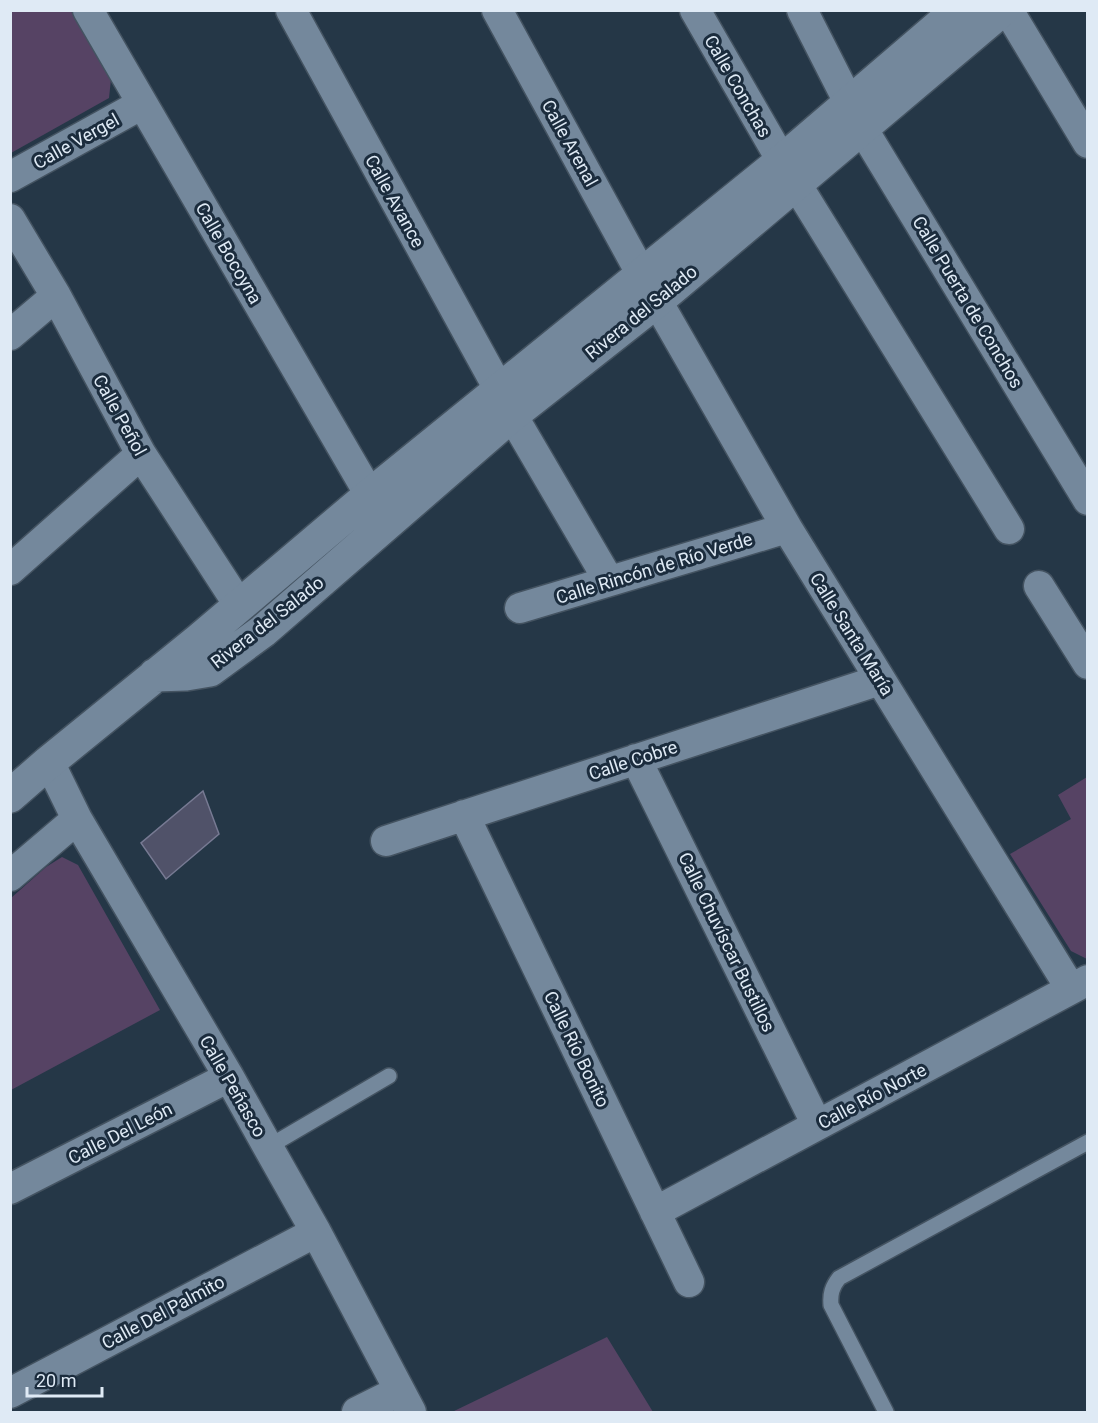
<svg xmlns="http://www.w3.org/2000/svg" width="1098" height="1423" font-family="Roboto,sans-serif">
<rect width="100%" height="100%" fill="#253747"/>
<path fill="#564364" d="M11,11H71L111,79L109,98L11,153Z
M1087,777V959L1071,951L1010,854L1071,819L1058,795Z
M62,857L78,865L160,1010L11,1090V898L46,867Z
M607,1337L653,1412H452Z"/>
<path fill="#505269" stroke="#777a93" stroke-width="1.5" d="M203,791L219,834L166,879L141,843Z"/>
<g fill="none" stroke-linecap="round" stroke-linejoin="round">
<g stroke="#445361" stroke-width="18">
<path id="lane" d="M268,1147L389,1076
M886,1412L831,1305C830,1294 832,1287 839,1278L1088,1142"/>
</g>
<g stroke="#445361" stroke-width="33">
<path id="street" d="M88,10L370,495
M291,10L500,391L512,415L609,581
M497,10L642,275L787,528L1071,989
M695,10L782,161L1009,529
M802,10L862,128L1088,500
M1008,10L1088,143
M10,177L142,104
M10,219L56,296L141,454L239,605
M10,335L56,296
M10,570L141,454
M1039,586L1088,664
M520,608L787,528
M636,759L817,1125
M49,762L77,819L229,1077L268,1147L316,1232L411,1412
M464,815L689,1282
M386,841L880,680
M10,876L77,819
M10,1189L229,1077
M655,1212L1088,980
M10,1393L316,1232
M357,1412L399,1391"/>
</g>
<g stroke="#445361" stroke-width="36">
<path id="secondary" d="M155,675L186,674L210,670L263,631L512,415L658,300L1002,10
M10,796L49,762L199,640L370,495L782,161L958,10"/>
</g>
<use href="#lane" stroke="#74889c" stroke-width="15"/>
<use href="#street" stroke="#74889c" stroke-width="30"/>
<use href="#secondary" stroke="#74889c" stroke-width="33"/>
</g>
<g text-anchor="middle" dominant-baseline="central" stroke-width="6" stroke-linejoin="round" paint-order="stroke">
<g font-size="18" fill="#dfeaf5" stroke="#1b2c3d">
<text transform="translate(738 86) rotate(60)">Calle Conchas</text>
<text transform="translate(76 141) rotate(-29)">Calle Vergel</text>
<text transform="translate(570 143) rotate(61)">Calle Arenal</text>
<text transform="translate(395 201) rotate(61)">Calle Avance</text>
<text transform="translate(229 253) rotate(60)">Calle Bocoyna</text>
<text transform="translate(968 302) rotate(59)">Calle Puerta de Conchos</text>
<text transform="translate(641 312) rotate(-39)">Rivera del Salado</text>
<text transform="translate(120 415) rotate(61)">Calle Peñol</text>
<text transform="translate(654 568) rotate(-17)">Calle Rincón de Río Verde</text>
<text transform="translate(267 622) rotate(-38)">Rivera del Salado</text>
<text transform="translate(852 634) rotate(58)">Calle Santa María</text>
<text transform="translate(633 760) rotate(-18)">Calle Cobre</text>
<text transform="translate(727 942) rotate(64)">Calle Chuvíscar Bustillos</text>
<text transform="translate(577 1049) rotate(64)">Calle Río Bonito</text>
<text transform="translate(233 1086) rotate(60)">Calle Peñasco</text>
<text transform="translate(872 1096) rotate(-28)">Calle Río Norte</text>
<text transform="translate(120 1133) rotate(-27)">Calle Del León</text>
<text transform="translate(163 1312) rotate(-28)">Calle Del Palmito</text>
</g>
</g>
<rect width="1098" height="1423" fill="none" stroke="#dfeaf5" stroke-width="24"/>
<path d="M27 1387v9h75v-9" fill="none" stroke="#dfeaf5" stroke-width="3"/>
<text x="36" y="1387" font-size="18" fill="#dfeaf5" stroke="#1b2c3d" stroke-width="4.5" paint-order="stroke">20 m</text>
</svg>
